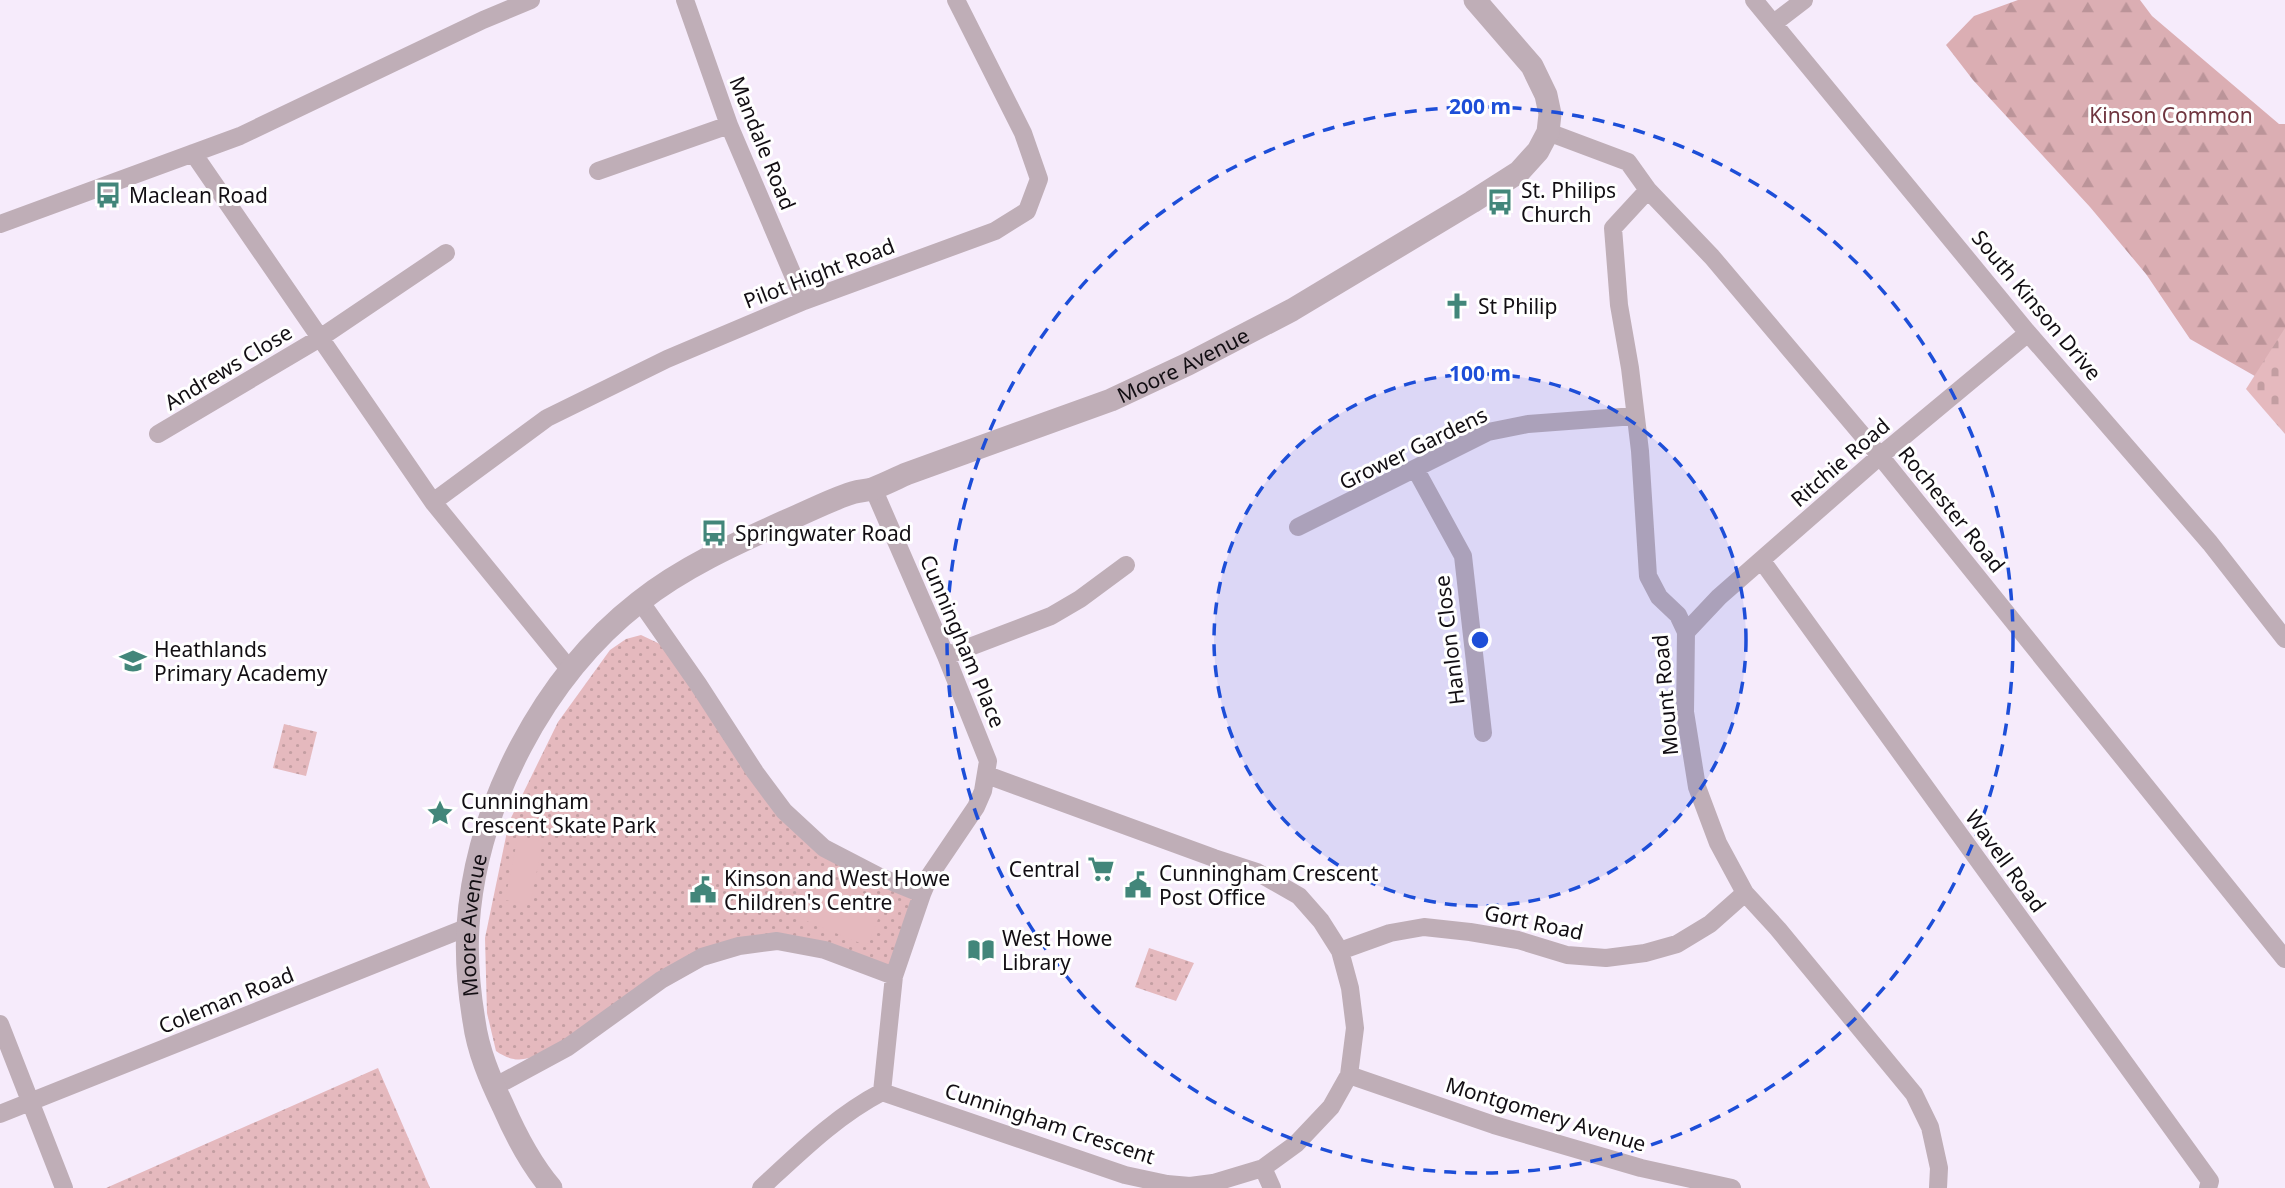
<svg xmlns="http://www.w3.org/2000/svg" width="2285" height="1188" font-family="'Noto Sans',sans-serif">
<defs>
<pattern id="grass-dots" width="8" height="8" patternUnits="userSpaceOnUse" patternTransform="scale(1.75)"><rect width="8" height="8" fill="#e5b9be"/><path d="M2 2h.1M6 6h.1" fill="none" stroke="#c39ea2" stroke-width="1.8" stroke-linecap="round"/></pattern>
<pattern id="forest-firs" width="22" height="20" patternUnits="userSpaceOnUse" patternTransform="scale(1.75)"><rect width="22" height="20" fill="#dbaeb3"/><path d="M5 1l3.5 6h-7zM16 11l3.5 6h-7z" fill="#bb9499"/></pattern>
<pattern id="cemetery-stones" width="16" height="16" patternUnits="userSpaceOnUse" patternTransform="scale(1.75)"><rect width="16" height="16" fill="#e5b9be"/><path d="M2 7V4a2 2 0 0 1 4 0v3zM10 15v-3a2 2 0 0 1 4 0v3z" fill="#c39ea2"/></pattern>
</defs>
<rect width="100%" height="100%" fill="#f6ebfb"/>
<path fill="url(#grass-dots)" d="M641,635L660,644L824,848L922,894L894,976L825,951L739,946L557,1047C533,1057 519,1067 496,1051L487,1013L485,938L509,822L558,722L610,650L626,639Z
M284,724L317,732L306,776L273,768Z
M1149,948L1194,963L1176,1001L1135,987Z
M378,1068L430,1188H106Z"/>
<path fill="url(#forest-firs)" d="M2018,0H2140L2152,16L2279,124H2285V345L2260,379L2190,339L2146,274L2090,207L1973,80L1946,45L1974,16Z"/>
<path fill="url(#cemetery-stones)" d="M2285,328V434L2246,389Z"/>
<path fill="#e5b9be" d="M518,836L543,841L530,905L505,900Z
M811,872L885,902L867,946L792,915Z"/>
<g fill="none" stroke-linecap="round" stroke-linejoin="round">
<path stroke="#bfaeb7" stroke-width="18" d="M685,0L729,125L804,301
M1754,0L2028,333L2210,543L2285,639
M1774,23L1804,0
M1548,132L1628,162L1648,190L1712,257L1880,456L2285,959
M193,153L433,502L570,670
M598,171L729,125
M1648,190L1613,228L1619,305L1630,368L1640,451L1648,576L1659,597L1678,615L1686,632L1685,712L1697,787L1718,843L1745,893L1778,929L1914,1094L1930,1127L1939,1168L1938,1188
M0,224L240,136L483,20L531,0
M158,434L320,338L446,253
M1416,470L1463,556L1483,733
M873,488L946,656L988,761L983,791L976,807L930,875L922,894L894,976L882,1092L1125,1175L1167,1184L1190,1186L1213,1183L1263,1168L1296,1144L1331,1107L1349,1075L1355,1028L1350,988L1340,951L1321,921L1299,896L1257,872L1214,858L987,775
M433,502L547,418L667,359L804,301L995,231L1027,211L1039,179L1023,133L956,0
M1298,527L1488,432L1528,424L1635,416
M1762,561L2210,1181L2208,1188
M640,601L698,684L755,772L784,811L824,848L878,876L922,894
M1686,632L1719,597L1880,456L2028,333
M946,656L1051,616L1080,599L1126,565
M1340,951L1390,933L1424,927L1470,932L1518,940L1567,955L1606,958L1645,953L1677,944L1710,924L1745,893
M0,1024L64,1188
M1349,1075L1494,1125L1641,1168L1732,1188
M494,1087L568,1047L661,980L702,957L739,946L777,941L825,950L894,976
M0,1114L468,927
M1263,1168L1272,1188
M761,1188C799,1153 836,1116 882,1092"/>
<path stroke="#bfaeb7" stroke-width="23" id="s1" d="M551,1188C530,1163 516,1136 503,1106C490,1079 478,1051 474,1021C469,991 466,957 468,926C476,805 544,676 639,602C683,567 737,543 788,520C807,512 826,502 846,495C854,491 863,491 872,489C883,485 895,479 906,474L1111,400L1188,364L1292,310L1472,202L1519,172L1538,151L1548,132L1550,114L1546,95L1532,66L1475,0"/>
</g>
<circle cx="1480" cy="640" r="266" fill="#1d4ed8" fill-opacity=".12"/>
<g fill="none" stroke="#1d4ed8" stroke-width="3.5" stroke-dasharray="12 9">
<circle cx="1480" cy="640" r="266"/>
<circle cx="1480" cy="640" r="533"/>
</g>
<defs>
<g id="bus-bare" transform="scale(2.1)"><path d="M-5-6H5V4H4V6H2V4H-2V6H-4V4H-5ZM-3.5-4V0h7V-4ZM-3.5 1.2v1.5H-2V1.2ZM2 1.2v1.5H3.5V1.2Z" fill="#42867a" stroke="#fff" stroke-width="2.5" paint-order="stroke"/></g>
<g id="church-bare" transform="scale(2.1)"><path d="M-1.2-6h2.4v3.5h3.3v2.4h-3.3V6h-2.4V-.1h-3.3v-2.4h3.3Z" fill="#42867a" stroke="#fff" stroke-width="2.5" paint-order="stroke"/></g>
<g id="school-bare" transform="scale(2.1)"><path d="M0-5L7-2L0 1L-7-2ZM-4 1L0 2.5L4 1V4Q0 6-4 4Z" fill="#42867a" stroke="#fff" stroke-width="2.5" paint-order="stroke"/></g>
<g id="sight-bare" transform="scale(2.1)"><path d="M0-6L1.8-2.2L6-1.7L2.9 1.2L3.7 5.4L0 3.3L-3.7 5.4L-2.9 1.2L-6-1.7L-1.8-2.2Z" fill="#42867a" stroke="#fff" stroke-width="2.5" paint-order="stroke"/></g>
<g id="supermarket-bare" transform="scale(2.1)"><path d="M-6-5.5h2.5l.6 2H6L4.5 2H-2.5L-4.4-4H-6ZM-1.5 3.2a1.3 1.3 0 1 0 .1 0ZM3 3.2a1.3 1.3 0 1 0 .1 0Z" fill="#42867a" stroke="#fff" stroke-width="2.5" paint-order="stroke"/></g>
<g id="civic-bare" transform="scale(2.1)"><path d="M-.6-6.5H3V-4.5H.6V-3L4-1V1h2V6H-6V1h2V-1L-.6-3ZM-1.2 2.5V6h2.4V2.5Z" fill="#42867a" stroke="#fff" stroke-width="2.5" paint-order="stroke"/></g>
<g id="library-bare" transform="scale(2.1)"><path d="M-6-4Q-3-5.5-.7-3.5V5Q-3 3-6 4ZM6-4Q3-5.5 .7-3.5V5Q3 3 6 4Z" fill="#42867a" stroke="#fff" stroke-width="2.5" paint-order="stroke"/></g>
</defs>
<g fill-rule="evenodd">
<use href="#bus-bare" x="108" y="195"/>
<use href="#bus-bare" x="1500" y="202"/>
<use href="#church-bare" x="1457" y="306"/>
<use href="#bus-bare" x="714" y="533"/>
<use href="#school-bare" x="133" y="661"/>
<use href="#sight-bare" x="440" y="813"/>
<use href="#supermarket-bare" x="1101" y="869"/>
<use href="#civic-bare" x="1138" y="885"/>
<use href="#civic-bare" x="703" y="890"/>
<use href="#library-bare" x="981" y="950"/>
</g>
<g text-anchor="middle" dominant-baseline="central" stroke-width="6" stroke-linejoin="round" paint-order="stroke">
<g font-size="21" fill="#6f353f" stroke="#fff">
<text x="2171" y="115">Kinson Common</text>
</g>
<g font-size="21" fill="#120e13" stroke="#fff">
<text transform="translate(763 143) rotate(68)">Mandale Road</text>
<text transform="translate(819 273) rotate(-21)">Pilot Hight Road</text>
<text transform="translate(2037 305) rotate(50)">South Kinson Drive</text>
<text stroke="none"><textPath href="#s1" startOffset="1253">Moore Avenue</textPath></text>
<text transform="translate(228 367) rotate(-31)">Andrews Close</text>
<text transform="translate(1413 448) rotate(-26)">Grower Gardens</text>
<text transform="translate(1840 462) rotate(-41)">Ritchie Road</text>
<text transform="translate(1952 509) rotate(51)">Rochester Road</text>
<text transform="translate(1449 640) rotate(-97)">Hanlon Close</text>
<text transform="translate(963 641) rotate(67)">Cunningham Place</text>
<text transform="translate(1665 695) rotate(-95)">Mount Road</text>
<text transform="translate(2006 861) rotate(54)">Wavell Road</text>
<text transform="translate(1534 922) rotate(12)">Gort Road</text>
<text stroke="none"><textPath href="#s1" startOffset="282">Moore Avenue</textPath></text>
<text transform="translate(226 1000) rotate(-22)">Coleman Road</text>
<text transform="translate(1546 1114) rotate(17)">Montgomery Avenue</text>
<text transform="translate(1050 1123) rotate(18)">Cunningham Crescent</text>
</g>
<g font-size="21" fill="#120e13" stroke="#fff" text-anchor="start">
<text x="1521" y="190">St. Philips<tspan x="1521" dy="24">Church</tspan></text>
<text x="129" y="195">Maclean Road</text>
<text x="1478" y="306">St Philip</text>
<text x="735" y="533">Springwater Road</text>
<text x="154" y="649">Heathlands<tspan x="154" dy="24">Primary Academy</tspan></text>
<text x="461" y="801">Cunningham<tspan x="461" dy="24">Crescent Skate Park</tspan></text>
<text x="1080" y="869" text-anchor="end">Central</text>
<text x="1159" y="873">Cunningham Crescent<tspan x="1159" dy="24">Post Office</tspan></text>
<text x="724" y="878">Kinson and West Howe<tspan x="724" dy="24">Children's Centre</tspan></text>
<text x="1002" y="938">West Howe<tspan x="1002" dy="24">Library</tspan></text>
</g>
</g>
<circle cx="1480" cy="640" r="10" fill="#1d4ed8" stroke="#fff" stroke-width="3.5"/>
<g font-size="21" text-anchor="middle" font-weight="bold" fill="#1d4ed8" stroke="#fff" stroke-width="6" stroke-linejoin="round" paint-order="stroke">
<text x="1480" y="114">200 m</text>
<text x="1480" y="381">100 m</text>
</g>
</svg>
